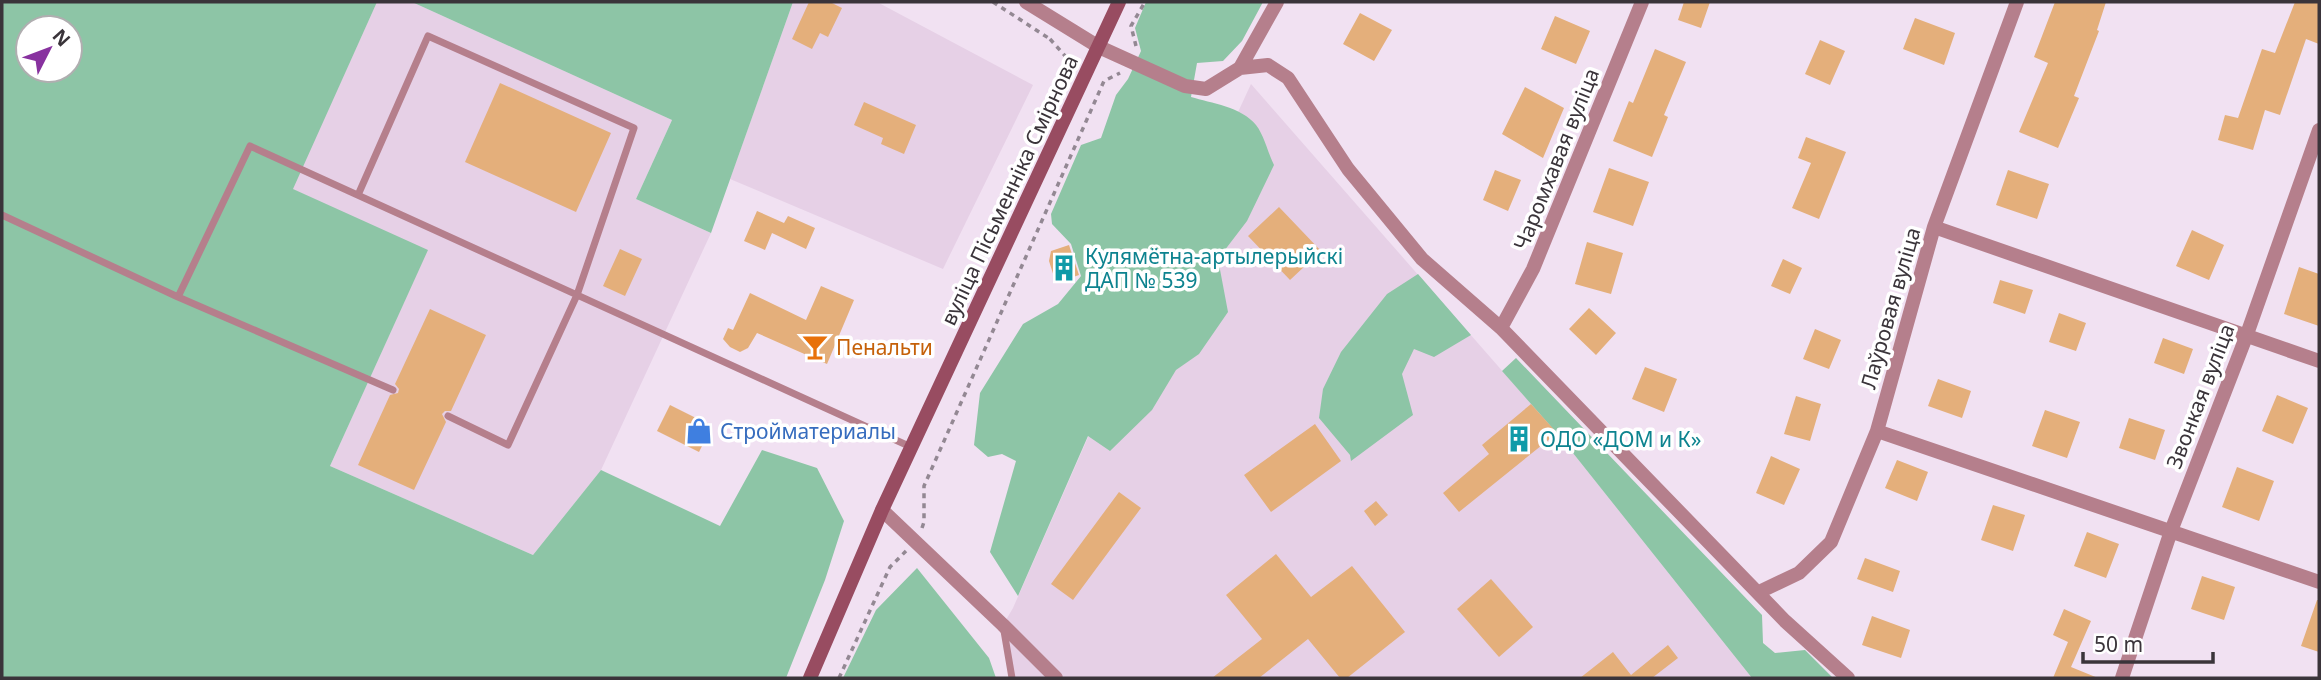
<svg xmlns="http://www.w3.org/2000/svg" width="2321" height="680" font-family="'Noto Sans',sans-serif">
<rect width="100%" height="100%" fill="#f1e1f2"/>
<path fill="#e6d0e6" d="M377,2H412L672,120L636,199L711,233L601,470L533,555L330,466L427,251L292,189Z
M793,2H877L1033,85L943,269L730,179Z
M1251,84L1561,438L1752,678H1012L1003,625L1013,608L1089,435Z"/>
<path fill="#8dc5a6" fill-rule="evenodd" d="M2,2H377L293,189L428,250L330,466L533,555L601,470L720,526L762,450L817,468L844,521L825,580L786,678H2ZM28,28H70V70H28Z
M412,2H793L711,233L636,199L672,120Z
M1146,2H1263L1242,41L1223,61L1197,63L1191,97C1211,103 1242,107 1256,125C1264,135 1268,153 1274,165L1247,221L1218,259L1228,312L1199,354L1176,370L1152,410L1110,451L1088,436L1018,596L990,552L1016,461L1002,454L988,457L974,445L980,393L1023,324L1058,304L1081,276L1071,244L1052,224L1051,214L1081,145L1101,138L1116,95L1128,79L1141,51L1135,28Z
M1418,274L1471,335L1434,357L1414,349L1402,374L1413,415L1351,461L1350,455L1319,418L1323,389L1341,352L1387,294Z
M1516,358L1762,615L1763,643L1775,653L1805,650L1833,678H1752L1561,438L1502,371Z
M917,568L989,658L996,678H843L876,610Z"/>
<path fill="#e4af7b" d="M809,2H830L842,8L828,37L820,33L812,49L792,39Z
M1684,2H1710L1701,28L1678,20Z
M2055,2H2106L2097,30L2099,31L2074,96L2079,98L2058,148L2019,132L2048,63L2034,57Z
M2295,2H2319V44L2306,39L2280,115L2265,110L2253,150L2218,140L2225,115L2238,118L2262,49L2275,53Z
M1360,13L1392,30L1374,61L1343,44Z
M1555,16L1590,31L1576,64L1541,49Z
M1915,18L1955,33L1944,65L1903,49Z
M1820,40L1845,51L1830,85L1805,74Z
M1655,49L1686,62L1664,115L1668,117L1652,157L1613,141L1629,101L1633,103Z
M500,83L611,133L576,212L465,162Z
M1525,87L1564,108L1543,158L1502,134Z
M864,102L916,125L904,154L881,144L883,138L854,125Z
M1806,137L1846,152L1819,219L1792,208L1811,163L1798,158Z
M1609,168L1649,182L1633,226L1593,212Z
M1495,170L1521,180L1508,211L1483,200Z
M2008,170L2049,184L2037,219L1996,205Z
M1279,207L1321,251L1290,280L1248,236Z
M757,211L784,223L788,216L815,228L806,249L772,233L765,250L744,241Z
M2192,230L2224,245L2209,280L2176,266Z
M1587,242L1623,253L1611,294L1575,284Z
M1069,245L1079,275L1056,283L1049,261L1051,251Z
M620,249L642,259L625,296L603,286Z
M1783,259L1802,268L1790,294L1771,286Z
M2299,267L2319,274V326L2284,314Z
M2000,280L2033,290L2025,314L1993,303Z
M821,286L854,300L827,364L757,333L748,348L740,352L730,347L723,339L728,328L733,330L750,293L806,320Z
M1589,308L1616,333L1596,355L1569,329Z
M430,309L486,335L451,411H445L442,414L446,422L414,490L358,465L390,395L398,393L399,389L395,384Z
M2059,313L2086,323L2076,351L2049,342Z
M1815,329L1841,340L1829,369L1803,359Z
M2163,338L2193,349L2184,374L2154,363Z
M1645,367L1677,379L1664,412L1632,399Z
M1938,379L1971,391L1962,418L1928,406Z
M2277,395L2308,408L2293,444L2262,431Z
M1796,396L1821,404L1810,441L1784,434Z
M1531,404L1557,433L1459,512L1443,493L1489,454L1482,445Z
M670,405L712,426L699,452L657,431Z
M2045,410L2080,422L2067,458L2032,446Z
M2129,418L2165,430L2155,460L2119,448Z
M1315,424L1341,461L1271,512L1244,475Z
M1771,456L1800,469L1784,505L1756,493Z
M1897,460L1928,472L1917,501L1885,488Z
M2237,467L2274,481L2259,521L2222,507Z
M1119,492L1141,508L1073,600L1051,584Z
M1376,501L1388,515L1375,526L1364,511Z
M1993,505L2025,515L2013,551L1981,540Z
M2087,532L2119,544L2106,578L2074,566Z
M1276,554L1311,597L1352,566L1405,632L1347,678H1340L1308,639L1259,678H1212L1262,639L1226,595Z
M1865,558L1900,571L1893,592L1857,579Z
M2202,576L2235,587L2224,620L2191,609Z
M1491,579L1533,627L1499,657L1457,609Z
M2317,600H2319V652L2301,646Z
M2064,609L2091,621L2071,667L2098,678H2053L2068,642L2053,635Z
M1872,616L1910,630L1901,658L1862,645Z
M1668,645L1678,658L1652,678H1580L1613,652L1631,675Z"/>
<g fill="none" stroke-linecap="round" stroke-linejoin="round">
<path stroke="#938893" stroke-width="3.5" stroke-dasharray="5 5" stroke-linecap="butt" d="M993,2L1050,39
M1050,39L1074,66
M1136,46L1131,26L1145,2
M922,528L924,522V486L1104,81L1120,73
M839,678L890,567L906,551"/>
<path stroke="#b57f8c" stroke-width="7" d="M358,195L428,36L634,128L577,295L508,445L448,416
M2,215L178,297L250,146L911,447
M178,297L393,390
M1004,631L1012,678"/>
<path stroke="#b57f8c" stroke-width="14" d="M1026,2L1099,47L1185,86L1206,89L1240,68L1268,65L1288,78L1348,169L1422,259L1501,328L1785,621L1848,678
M1240,68L1277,2
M1934,227L2319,361
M1501,328L1533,269L1642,2
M1877,431L2319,582
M882,510L1003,625L1056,678
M1759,592L1799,573L1831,542L1877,431L1934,227L2017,2
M2122,678L2171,531L2246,337L2319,130"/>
<path stroke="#984c61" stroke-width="14" d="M810,678L882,510L1119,2"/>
</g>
<defs>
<g id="building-bare" transform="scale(2.1)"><path d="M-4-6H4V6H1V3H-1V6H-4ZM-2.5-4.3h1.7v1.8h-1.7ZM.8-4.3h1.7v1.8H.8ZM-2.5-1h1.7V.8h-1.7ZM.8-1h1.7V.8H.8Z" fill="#0f9aa8" stroke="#fff" stroke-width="2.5" paint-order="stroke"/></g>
<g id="bar-bare" transform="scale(2.1)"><path d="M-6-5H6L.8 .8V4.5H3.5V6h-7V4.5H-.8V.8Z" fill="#e8710a" stroke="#fff" stroke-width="2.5" paint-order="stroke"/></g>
<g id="shop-bare" transform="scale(2.1)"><path d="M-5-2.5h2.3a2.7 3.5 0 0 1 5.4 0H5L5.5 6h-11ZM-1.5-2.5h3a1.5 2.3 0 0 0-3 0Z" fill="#3f7fe0" stroke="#fff" stroke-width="2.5" paint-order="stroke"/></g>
</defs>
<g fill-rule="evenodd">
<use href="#building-bare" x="1064" y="268"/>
<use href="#bar-bare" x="815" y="347"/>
<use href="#shop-bare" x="699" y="431"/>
<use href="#building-bare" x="1519" y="439"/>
</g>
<g text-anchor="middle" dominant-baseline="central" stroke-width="7" stroke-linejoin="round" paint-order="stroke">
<g font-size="21" fill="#3a343a" stroke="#fff">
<text transform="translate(1556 159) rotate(-68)">Чаромхавая вуліца</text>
<text transform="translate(1009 190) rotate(-65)">вуліца Пісьменніка Смірнова</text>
<text transform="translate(1890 308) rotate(-74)">Лаўровая вуліца</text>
<text transform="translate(2200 396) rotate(-69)">Звонкая вуліца</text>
</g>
<g font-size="21" fill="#0d838f" stroke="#fff" text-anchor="start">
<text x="1085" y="256">Кулямётна-артылерыйскі<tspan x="1085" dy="24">ДАП № 539</tspan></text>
<text x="1540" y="439">ОДО «ДОМ и К»</text>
</g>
<g font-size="21" fill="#c56008" stroke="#fff" text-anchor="start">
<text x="836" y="347">Пенальти</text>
</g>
<g font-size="21" fill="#366cbe" stroke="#fff" text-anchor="start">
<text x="720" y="431">Стройматериалы</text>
</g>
</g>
<rect width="2321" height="680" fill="none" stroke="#3a343a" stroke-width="7"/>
<g transform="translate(49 49) rotate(48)"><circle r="33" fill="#ffffff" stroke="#b0aeb0" stroke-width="2"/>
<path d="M0-5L12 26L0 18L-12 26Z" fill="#88329f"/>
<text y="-10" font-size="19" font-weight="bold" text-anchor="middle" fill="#3a343a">N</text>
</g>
<path d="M2083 652v10h130v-10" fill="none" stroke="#3a343a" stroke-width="3.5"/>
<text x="2094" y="652" font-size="21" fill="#3a343a" stroke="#ffffff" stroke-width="5" paint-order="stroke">50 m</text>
</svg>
